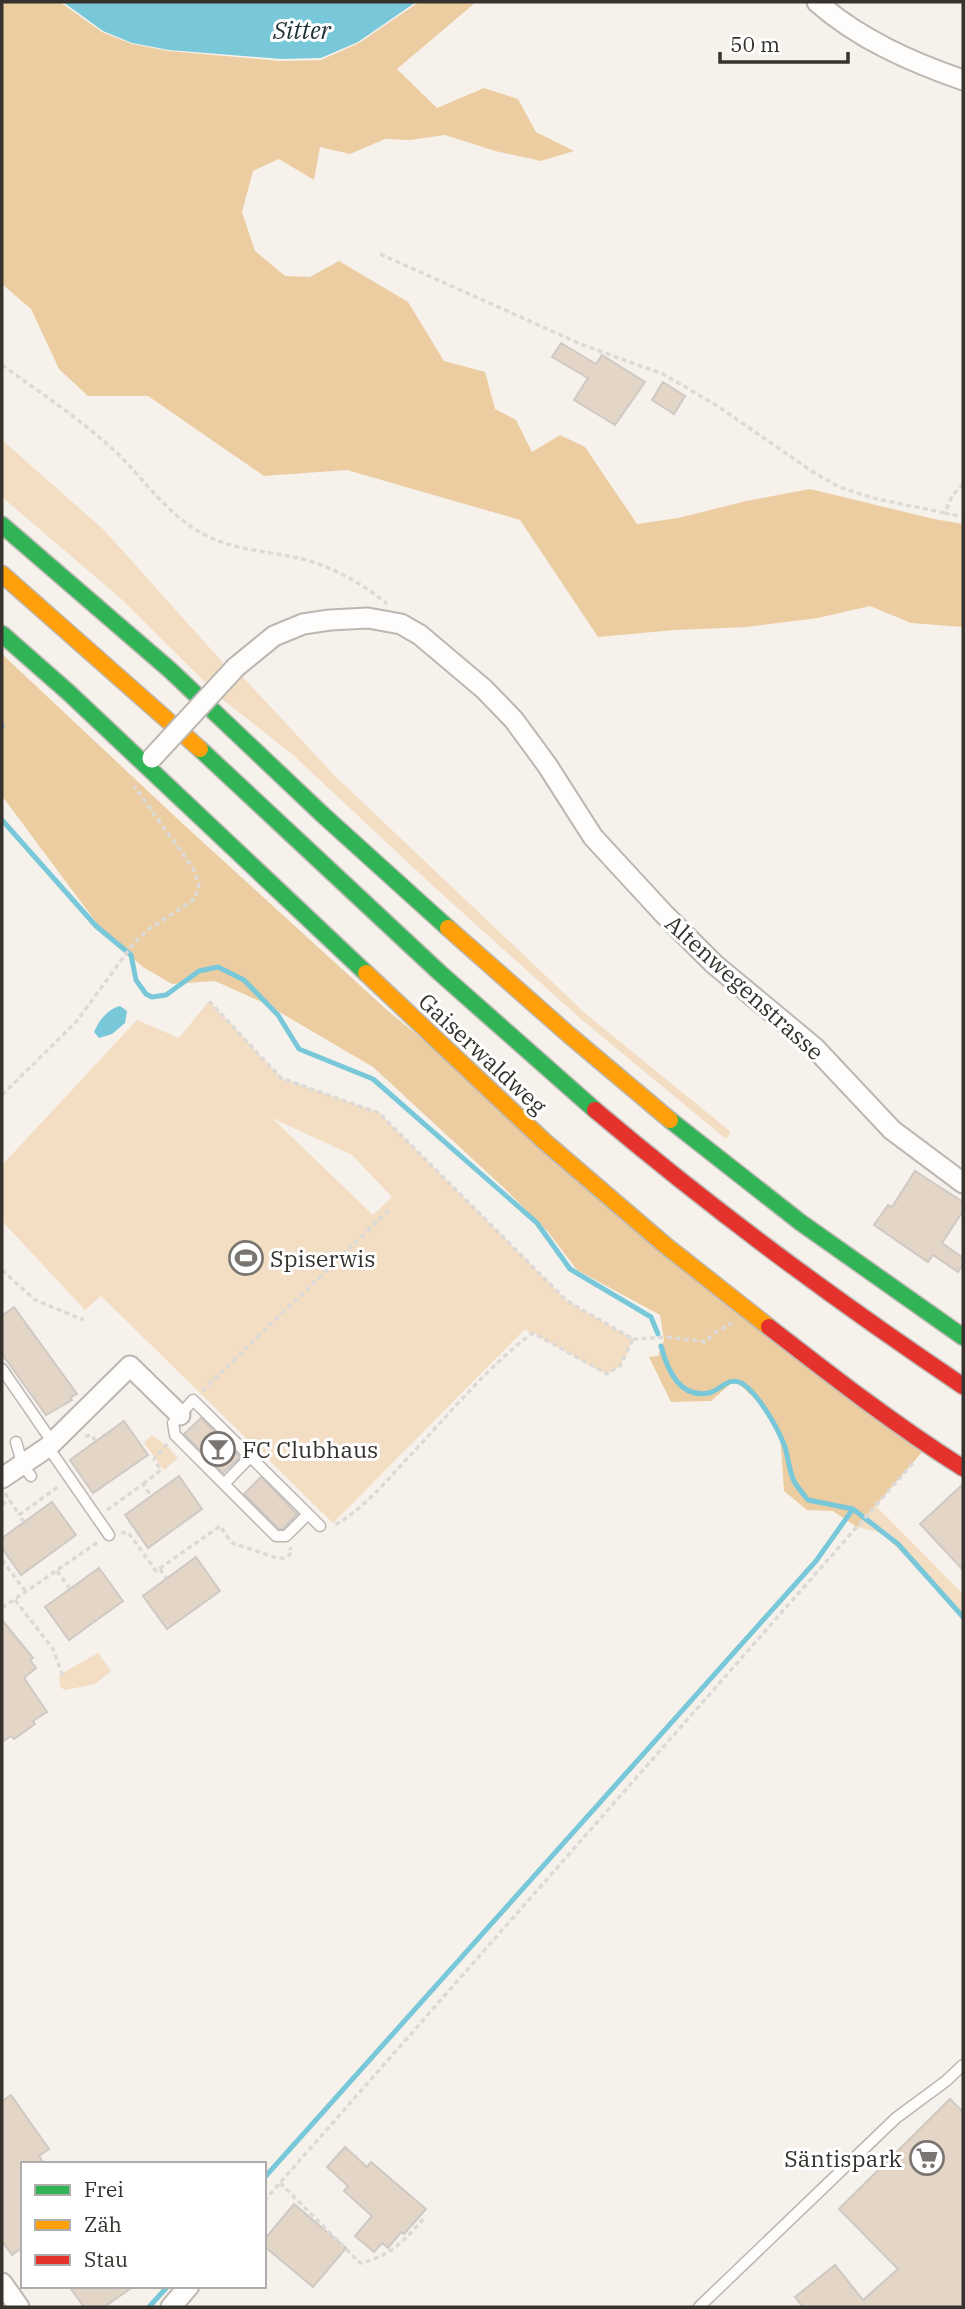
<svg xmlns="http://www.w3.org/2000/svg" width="965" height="2309" font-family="'IBM Plex Serif',serif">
<rect width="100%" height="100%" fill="#f7f1eb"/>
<path fill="#f3dec4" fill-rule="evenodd" d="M2,440L104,530L234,675L240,674L335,776L586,1014L731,1132L726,1139L582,1020L432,885L292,754L223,700L118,596L2,497Z
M209,1001L281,1078L379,1113L567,1301L633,1339C626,1353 620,1379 600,1371L535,1334H531L525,1329L333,1523L101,1296L85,1310L2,1221V1165L137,1020L179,1038ZM272,1118L352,1155L392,1197L373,1215Z
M152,1435L168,1447L178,1458L164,1470L144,1443Z
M876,1506L963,1594V1620L944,1595L882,1533L857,1527Z
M98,1653L111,1671L95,1684L65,1690L60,1687L59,1675Z"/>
<path fill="#eccda2" d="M2,2H60L102,32L132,44L169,51L281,61L321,60L359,43L419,2H476L397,69L437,108L484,88L518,99L536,132L574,151L541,161L495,151L445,135L410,140L385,139L350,154L320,147L314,180L279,159L253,171L242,212L255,251L285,276L310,277L339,261L408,302L444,361L485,372L495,409L516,420L532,452L560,435L585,447L637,524L678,518L746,501L810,489L934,519L963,524V627L911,623L870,606L818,618L747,627L675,630L598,637L520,520L347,470L264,476L148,396H88L59,369L31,309L2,284Z
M2,654L183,824L387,1010L923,1451L857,1527L833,1511L807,1510L784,1491L780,1434L757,1401L735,1380L711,1401L671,1402L649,1357L658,1356L664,1340L660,1315L577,1270L549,1233L503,1187L373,1067L264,1003L215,981L172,984L143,967L107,937L2,796Z"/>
<path fill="#79c8da" d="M63,2H416L358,42L321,58L281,59L169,50L132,43L103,31Z
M120,1006L127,1011L125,1023L112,1034L99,1038L94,1032C99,1020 108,1009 120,1006Z"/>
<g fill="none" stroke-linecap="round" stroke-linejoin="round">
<path stroke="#79c8da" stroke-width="5" d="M2,725V726
M2,820L96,926L131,955L136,980L146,994L152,997L166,995L199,971L218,967L244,980L278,1015L299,1049L373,1079L537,1223L570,1269L651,1317L658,1334
M661,1346C667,1369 679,1399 709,1393C722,1390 728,1375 743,1384C758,1394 776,1425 783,1442C789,1455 788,1471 795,1483C799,1489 804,1495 808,1500L853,1509L898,1544L963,1617
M264,2178L816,1561L853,1509
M149,2307L168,2286"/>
</g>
<path fill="#e3d6c6" stroke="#cec9c4" stroke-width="2" d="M561,343L596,364L602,355L645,382L615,425L574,400L588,378L552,357Z
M663,382L685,396L674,414L652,400Z
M915,1171L963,1202V1211L942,1243L963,1258V1264L958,1272L933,1255L928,1262L874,1225L888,1205L892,1207Z
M14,1307L77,1394L70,1398L72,1400L46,1415L2,1354V1316Z
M201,1418L240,1457L223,1473L184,1434Z
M124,1421L148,1455L93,1493L70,1460Z
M179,1476L202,1509L148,1548L125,1515Z
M261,1477L297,1514L283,1529H279L244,1494Z
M962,1485H963V1570L920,1524Z
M52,1502L76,1535L21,1575L2,1548V1538Z
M196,1557L220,1591L167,1629L143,1596Z
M99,1568L123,1601L69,1640L45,1607Z
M2,1620L33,1658L30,1660L36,1668L24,1678L47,1712L33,1721L35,1724L14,1739L11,1736L2,1742Z
M11,2095L49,2149L39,2156L44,2164H23V2247L12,2255L2,2241V2101Z
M950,2099L963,2112V2307H803L795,2297L835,2265L863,2300L898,2269L839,2209Z
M345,2147L367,2167L371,2162L426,2209L404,2234L401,2232L388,2248L382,2243L374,2252L355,2236L372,2216L344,2191L348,2186L327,2167Z
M294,2204L346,2248L313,2287L264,2246V2240Z
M69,2286H134L104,2307H84Z"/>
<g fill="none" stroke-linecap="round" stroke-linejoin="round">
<g stroke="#bbb7b2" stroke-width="13">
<path id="lane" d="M2,1369L53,1443
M16,1442L23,1466L31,1476
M48,1447L109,1535
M224,1484L250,1457
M308,1514L286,1536H276L175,1435L173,1423L193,1400L308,1514L320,1526
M699,2307L896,2118L946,2081L963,2065"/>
</g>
<g stroke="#bbb7b2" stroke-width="23">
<path id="street" d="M817,2C859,39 911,62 963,80
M236,667L274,636L303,624L330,620L368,618L401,624L420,635L484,689L514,720L547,765L593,837L664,914L714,964L814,1047L892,1130L963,1183
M2,1478L48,1447L130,1366L180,1415
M2,2283L19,2307
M171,2307L189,2286"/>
</g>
<g stroke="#bbb7b2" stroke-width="19">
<path id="fast" d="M2,525L170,670L323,815L448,928
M2,634L68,692L366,973
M200,749L440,973L595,1110
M670,1120L800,1222L963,1337"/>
</g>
<g stroke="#bbb7b2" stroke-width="19">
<path id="slow" d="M2,574L200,749
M448,928L568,1034L670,1120
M366,973L544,1141L665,1245L769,1327"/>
</g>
<g stroke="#bbb7b2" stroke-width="19">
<path id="jam" d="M595,1110C712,1209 835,1300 963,1386
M769,1327C832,1376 895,1425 963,1468"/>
</g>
<path stroke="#dcdad7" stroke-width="3.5" stroke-dasharray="5 3.5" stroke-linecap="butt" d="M380,254L583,345L663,374L716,405L810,470L839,487L873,498L945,513
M2,365C41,393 80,419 116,452C145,480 168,516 205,535C231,549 264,551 293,557C326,563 361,582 387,604
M963,484L952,496L945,513L963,517
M209,1001L281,1078L379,1113L567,1301L633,1339L620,1366L607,1374L535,1334H531C484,1370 446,1418 405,1461C383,1485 361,1511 333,1526
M2,1095L76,1022L134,943L149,929L195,899L199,884L193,868L134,786
M2,1270L35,1300L84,1320
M633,1339L667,1337L706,1342L713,1334L732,1323
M202,1391L389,1210
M85,1436L91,1435L96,1441
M143,1484L161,1470L154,1459L168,1443
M5,1493L19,1515
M2,1505L9,1499
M107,1510L143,1484L151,1496
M24,1522L19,1515L59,1486
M121,1533L128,1532L156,1571L220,1526L232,1543L277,1558H284L292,1553L290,1547
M2,1560L26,1592
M160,1569L166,1578
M57,1571L70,1589
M15,1600L53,1649L63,1676
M2,1608L98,1542
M280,2183L360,2263C392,2256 404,2240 426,2216
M264,2201L913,1463"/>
<use href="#lane" stroke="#fefdfc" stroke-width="10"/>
<use href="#street" stroke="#fefdfc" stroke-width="19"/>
<use href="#fast" stroke="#30b455" stroke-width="16"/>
<use href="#slow" stroke="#ff9f0a" stroke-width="16"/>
<use href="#jam" stroke="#e5322d" stroke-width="16"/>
<g stroke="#bbb7b2" stroke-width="23" stroke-linecap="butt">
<path id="street-bridge" d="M152,758L236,667"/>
</g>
<use href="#street-bridge" stroke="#fefdfc" stroke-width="19"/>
</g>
<defs>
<g id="stadium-ring" transform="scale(1.75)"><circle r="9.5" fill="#fff" stroke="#7a7570" stroke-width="1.5"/><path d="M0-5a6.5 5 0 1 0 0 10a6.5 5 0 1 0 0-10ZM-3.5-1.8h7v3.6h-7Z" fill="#7a7570"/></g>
<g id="bar-ring" transform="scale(1.75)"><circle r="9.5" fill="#fff" stroke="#7a7570" stroke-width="1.5"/><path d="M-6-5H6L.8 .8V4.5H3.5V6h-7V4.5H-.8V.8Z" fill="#7a7570"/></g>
<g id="supermarket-ring" transform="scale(1.75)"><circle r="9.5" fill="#fff" stroke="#7a7570" stroke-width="1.5"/><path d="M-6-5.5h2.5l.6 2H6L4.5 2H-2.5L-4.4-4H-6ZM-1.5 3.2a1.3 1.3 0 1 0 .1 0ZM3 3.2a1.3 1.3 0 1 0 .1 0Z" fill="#7a7570"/></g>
</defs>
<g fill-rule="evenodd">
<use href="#stadium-ring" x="246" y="1258"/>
<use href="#bar-ring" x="218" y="1449"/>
<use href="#supermarket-ring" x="927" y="2158"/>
</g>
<g text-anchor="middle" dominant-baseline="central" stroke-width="6" stroke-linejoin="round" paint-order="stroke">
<g font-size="23" fill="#36322d" stroke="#fff">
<text transform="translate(745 987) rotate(42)">Altenwegenstrasse</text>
<text transform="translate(483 1053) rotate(43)">Gaiserwaldweg</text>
</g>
<g font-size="23" fill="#36322d" stroke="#fff" text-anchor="start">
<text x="270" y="1258">Spiserwis</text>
<text x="242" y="1449">FC Clubhaus</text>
<text x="902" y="2158" text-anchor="end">Säntispark</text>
</g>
<g font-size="24" font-style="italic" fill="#1c3036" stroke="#fff">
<text x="302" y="30">Sitter</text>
</g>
</g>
<rect width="965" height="2309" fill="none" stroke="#36322d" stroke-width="7"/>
<rect x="21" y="2162" width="245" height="126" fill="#ffffff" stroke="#afadab" stroke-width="2"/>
<rect x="35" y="2185" width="35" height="10" fill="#30b455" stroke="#afadab" stroke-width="2"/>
<text x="84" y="2197" font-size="21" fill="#36322d">Frei</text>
<rect x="35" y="2220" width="35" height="10" fill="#ff9f0a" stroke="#afadab" stroke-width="2"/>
<text x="84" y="2232" font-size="21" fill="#36322d">Zäh</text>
<rect x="35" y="2255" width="35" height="10" fill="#e5322d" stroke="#afadab" stroke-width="2"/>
<text x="84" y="2267" font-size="21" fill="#36322d">Stau</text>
<path d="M720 52v10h128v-10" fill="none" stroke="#36322d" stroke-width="3.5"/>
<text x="730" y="52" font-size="21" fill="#36322d" stroke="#ffffff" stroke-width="5" paint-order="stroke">50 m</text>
</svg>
